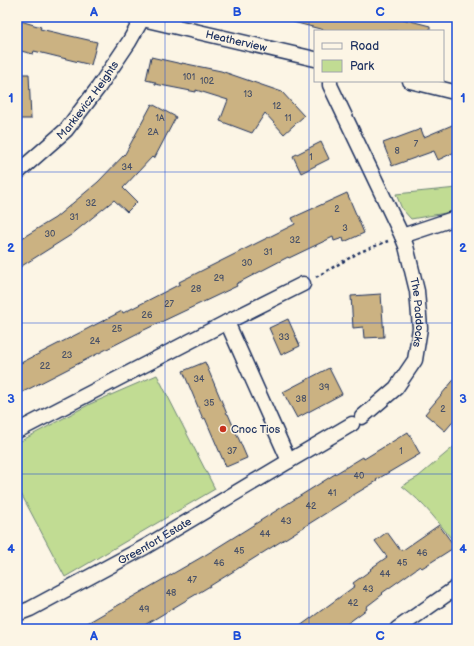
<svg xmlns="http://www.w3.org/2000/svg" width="474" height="646" font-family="'Balsamiq Sans',sans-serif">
<rect width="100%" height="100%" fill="#fcf5e5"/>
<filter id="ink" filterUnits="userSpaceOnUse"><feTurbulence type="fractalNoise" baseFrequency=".025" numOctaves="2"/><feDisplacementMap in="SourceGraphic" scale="8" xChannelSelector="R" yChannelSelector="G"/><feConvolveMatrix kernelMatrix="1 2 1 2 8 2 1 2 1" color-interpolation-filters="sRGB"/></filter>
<g filter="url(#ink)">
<path fill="#c1dc93" stroke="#6e8678" d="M457,188V211L411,219L402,209L396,194Z
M157,375L215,489L65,577L17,486V443L90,404Z
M457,444V546C440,524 424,503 402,486L418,477Z"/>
<path fill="#cbb282" stroke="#1b2f5e" d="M293,17H395L430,26V31H328L293,22Z
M17,20L41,27L40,29L97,42L91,65L34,51L33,54L17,50Z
M151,57L182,64V63L221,71L282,92L304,116L284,134L265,113L252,133L220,121L228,100L196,90V92L155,84V82L146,80Z
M17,74H29L31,119H17Z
M152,104L176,117L154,159L152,157L123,188L137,202L127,212L114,200L71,235L17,269V241L55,218L98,182L125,154Z
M457,123V151L438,160L434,151L392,166L383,143L421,129L424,137Z
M321,142L329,159L301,173L293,156Z
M347,193L364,233L344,242L343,238L334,241L333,237L289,258L288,257L236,284L237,286L142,331L17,395V365L122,311L123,313L180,284L179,282L295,224L292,218Z
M381,294L384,337L364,338L363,327L353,328L351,296Z
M288,319L300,346L281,355L269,328Z
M205,362L227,414H228L247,458L226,467L205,418L203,419L183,371Z
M329,368L342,394L297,418L283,392Z
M457,376V417L445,431L425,414Z
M408,432L420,454L376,480L377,481L350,497V498L210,586L138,629H77L207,554L335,474L363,457L364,459Z
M439,525L455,547L422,568L420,566L382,593L383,594L366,607L367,609L340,629H296L355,586L353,583L371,570L370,569L387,557L375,541L387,532L400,550L402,549L403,550Z"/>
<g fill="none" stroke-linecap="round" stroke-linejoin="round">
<g stroke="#1b2f5e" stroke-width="17">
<g id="street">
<path id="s1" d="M134,17L315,59"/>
<path id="s2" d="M330,81V85L402,236L406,246L417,291L420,328L415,360L396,388L362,417"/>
<path d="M410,81L450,91"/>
<path id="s3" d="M17,173L66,130L98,88L129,42L142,19"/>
<path d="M402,236L450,220L457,219"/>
<path d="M227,322L289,461"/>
<path d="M17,431L227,322L303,284"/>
<path id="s4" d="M17,614L30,609L145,547L289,461L352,424"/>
<path d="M397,629L457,587"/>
</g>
</g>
<path stroke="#1b2f5e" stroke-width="2.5" stroke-dasharray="3 3" stroke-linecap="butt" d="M316,277L360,252L388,241"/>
<use href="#street" stroke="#fcf5e5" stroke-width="14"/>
</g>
</g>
<path fill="none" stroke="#1d4ed8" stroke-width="1" stroke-opacity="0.55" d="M165,17V629M309,17V629M17,172H457M17,323H457M17,474H457"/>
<circle fill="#c8321e" stroke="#fcf5e5" stroke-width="1.5" cx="223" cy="429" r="4"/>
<g text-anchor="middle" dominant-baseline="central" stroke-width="3" stroke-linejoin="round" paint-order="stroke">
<g font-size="9" fill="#475067">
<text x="189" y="77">101</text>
<text x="207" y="81">102</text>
<text x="248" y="94">13</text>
<text x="277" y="106">12</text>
<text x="160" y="118">1A</text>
<text x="288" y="118">11</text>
<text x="153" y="132">2A</text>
<text x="416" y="144">7</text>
<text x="397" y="151">8</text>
<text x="311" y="157">1</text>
<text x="127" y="167">34</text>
<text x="91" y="203">32</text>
<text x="337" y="209">2</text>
<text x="74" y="217">31</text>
<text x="345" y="228">3</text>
<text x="50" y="234">30</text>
<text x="295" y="240">32</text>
<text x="268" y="252">31</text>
<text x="247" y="263">30</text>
<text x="219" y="278">29</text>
<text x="196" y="289">28</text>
<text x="169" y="304">27</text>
<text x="147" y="315">26</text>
<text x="117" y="329">25</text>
<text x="284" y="337">33</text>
<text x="95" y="341">24</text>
<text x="67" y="355">23</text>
<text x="45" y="366">22</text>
<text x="199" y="379">34</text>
<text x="324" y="387">39</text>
<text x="301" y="399">38</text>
<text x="209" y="403">35</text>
<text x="443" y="409">2</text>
<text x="232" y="451">37</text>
<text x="401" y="451">1</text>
<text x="359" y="476">40</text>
<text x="332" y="493">41</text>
<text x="311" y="506">42</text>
<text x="286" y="521">43</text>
<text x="265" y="534">44</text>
<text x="239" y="551">45</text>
<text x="422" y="553">46</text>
<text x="219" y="563">46</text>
<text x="402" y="563">45</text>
<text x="385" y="574">44</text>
<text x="192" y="580">47</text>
<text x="368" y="589">43</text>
<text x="171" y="593">48</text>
<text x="353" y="603">42</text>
<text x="144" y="609">49</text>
</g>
<g font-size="11" fill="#1b2f5e" stroke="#fcf5e5">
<text stroke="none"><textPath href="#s1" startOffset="105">Heatherview</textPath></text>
<text stroke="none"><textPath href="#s3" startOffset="102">Markievicz Heights</textPath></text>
<text stroke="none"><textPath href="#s2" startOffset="250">The Paddocks</textPath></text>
<text stroke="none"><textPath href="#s4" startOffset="156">Greenfort Estate</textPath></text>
</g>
<g font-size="11" fill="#1b2f5e" stroke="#fcf5e5" text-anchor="start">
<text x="231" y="429">Cnoc Tios</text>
</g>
</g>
<rect width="474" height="646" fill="none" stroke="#fcf5e5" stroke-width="44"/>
<rect x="314" y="30" width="130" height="52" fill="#fcf5e5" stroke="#a2a6af"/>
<rect x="322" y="43" width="20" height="6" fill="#fcf5e5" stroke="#a2a6af"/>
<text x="350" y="50" font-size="12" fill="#1b2f5e">Road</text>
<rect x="322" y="60" width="20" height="12" fill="#c1dc93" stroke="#a2a6af"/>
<text x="350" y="70" font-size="12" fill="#1b2f5e">Park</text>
<rect x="22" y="22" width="430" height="602" fill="none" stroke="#1d4ed8" stroke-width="1.5"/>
<g font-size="13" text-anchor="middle" font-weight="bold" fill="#1d4ed8">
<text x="94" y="16">A</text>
<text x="237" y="16">B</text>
<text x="380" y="16">C</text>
<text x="11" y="102">1</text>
<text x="463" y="102">1</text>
<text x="11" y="252">2</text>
<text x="463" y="252">2</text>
<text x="11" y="403">3</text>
<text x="463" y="403">3</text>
<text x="11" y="553">4</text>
<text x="463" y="553">4</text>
<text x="94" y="640">A</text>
<text x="237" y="640">B</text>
<text x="380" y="640">C</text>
</g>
</svg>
